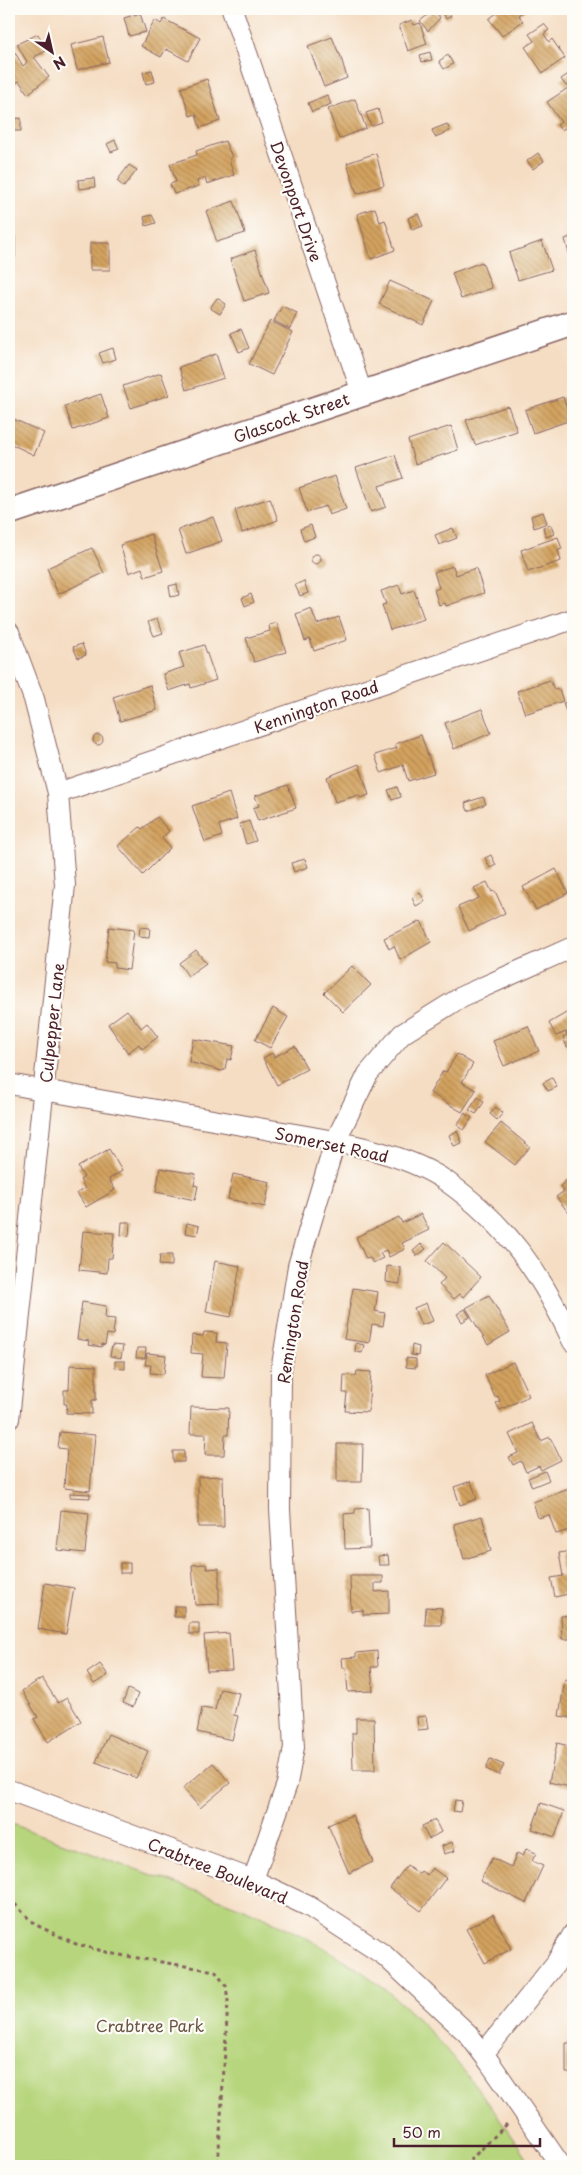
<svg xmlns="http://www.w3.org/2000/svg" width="582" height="2175" font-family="'Playpen Sans',sans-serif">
<defs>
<pattern id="building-back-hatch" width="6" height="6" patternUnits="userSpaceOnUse" patternTransform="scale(1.25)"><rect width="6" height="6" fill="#d3a35f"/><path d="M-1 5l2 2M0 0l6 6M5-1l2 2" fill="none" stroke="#ad844f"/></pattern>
</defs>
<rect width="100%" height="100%" fill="#fdfcf7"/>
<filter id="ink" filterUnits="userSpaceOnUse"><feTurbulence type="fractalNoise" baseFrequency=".02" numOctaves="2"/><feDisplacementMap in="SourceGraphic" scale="10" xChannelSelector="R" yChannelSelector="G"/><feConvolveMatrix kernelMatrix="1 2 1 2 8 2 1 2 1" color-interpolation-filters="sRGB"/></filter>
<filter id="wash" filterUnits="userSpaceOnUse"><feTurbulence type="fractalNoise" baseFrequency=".0096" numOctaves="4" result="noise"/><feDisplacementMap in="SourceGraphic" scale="20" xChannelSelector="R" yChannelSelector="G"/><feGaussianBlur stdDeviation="1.12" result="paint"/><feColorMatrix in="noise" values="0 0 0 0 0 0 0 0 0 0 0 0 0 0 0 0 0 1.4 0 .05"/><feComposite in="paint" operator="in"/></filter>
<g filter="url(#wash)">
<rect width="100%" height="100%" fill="#f5ddc3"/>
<path fill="#b6d57c" stroke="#807a54" d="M9,1823C61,1842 113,1861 166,1880C234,1904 301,1929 361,1971C433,2022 484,2094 532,2166H9Z"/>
<g id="blocks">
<path fill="url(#building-back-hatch)" d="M439,9H447L451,16L446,19Z
M496,9H528L518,15L523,21L502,36L489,19L498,12Z
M434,10L440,18L428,31L420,21Z
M140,13L146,32L129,36L124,18Z
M164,19L200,38L188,61L166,49L161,57L141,46L155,20L161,24Z
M412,20L414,25L420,23L427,44L408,51L399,25Z
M544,24L549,30L544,34L549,42L552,39L565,58L543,73L525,47L534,41L529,34Z
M38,34L46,51L34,57L49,77L28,94L19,81L9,88V54L14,51L23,66L27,62L17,44Z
M103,37L109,62L77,70L71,45Z
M332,37L339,54H340L347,78L324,87L308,46Z
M430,52L432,60L422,62L420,55Z
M448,55L453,64L444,69L439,61Z
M152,70L155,82L146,84L143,72Z
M573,71V82L566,86L561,79Z
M207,79L220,121L200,128L196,114L190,116L181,88Z
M571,86L573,88V133L570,135L565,128L561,130L557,125L561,122L547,102Z
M327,95L331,104L312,112L308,103Z
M355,99L366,128L339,139L328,109Z
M378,109L382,122L371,126L366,113Z
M21,118V131H12L13,119Z
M447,124L450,131L435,137L432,130Z
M115,140L119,149L111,152L107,144Z
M225,141L232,157L230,158V163L234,175L207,184L205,178L197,181L199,186L174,194L170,184L176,182L170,164L197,155L196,151Z
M376,153L384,185L357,194L347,163Z
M538,153L544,161L533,169L527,161Z
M129,165L137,170L124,187L117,181Z
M94,178L95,187L79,189L78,180Z
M234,201L245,233L217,242L206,211Z
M375,208L380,222L385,220L395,250L371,259L357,214Z
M418,214L423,226L412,230L408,218Z
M152,215L156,223L146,226L144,217Z
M9,236H15V258H9Z
M573,236V261H571L565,239Z
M542,241L552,270L518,280L509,253Z
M90,243H110V270H90Z
M255,250L269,293L244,301L230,259Z
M482,262L492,288L461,299L452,273Z
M390,281L434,301L423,325L379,304Z
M217,298L226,304L220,314L210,308Z
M282,306L297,313L290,329L274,321Z
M270,321L293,332L272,375L249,364Z
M241,329L249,348L239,352L231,333Z
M113,348L116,359L103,363L99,353Z
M216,354L224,378L186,390L179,367Z
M161,373L169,395L131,408L123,386Z
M101,394L109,418L73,430L65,406Z
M563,397L571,420L533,433L525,410Z
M508,406L517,431L475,445L466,420Z
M9,417L44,433L34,455L9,443Z
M451,426L458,450L415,464L408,440Z
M395,455L403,478L379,486L386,507L371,512L356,468Z
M335,476L346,509L329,515L326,506L307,512L299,488Z
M270,498L278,520L242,533L235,510Z
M543,512L547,523L534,528L531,516Z
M213,517L222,541L186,554L178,530Z
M311,525L315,537L304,541L300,529Z
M551,525L554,534L546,537L543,527Z
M453,528L457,538L439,545L435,535Z
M151,534L163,571L145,577L142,568L129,573L120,545Z
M558,537L562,549L558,550L561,561L528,572L521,550Z
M92,548L104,573L58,594L47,568Z
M311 559a5 5 0 1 1 10 0a5 5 0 1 1-10 0Z
M453,566L456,575L476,568L484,593L446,606L445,603L439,605L434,590L439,588L434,572Z
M304,581L308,593L300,596L295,585Z
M177,584L179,595L171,597L169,586Z
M399,585L402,594L414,590L424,619L390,630L382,605L386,604L381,591Z
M251,594L254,602L245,606L242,598Z
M311,608L317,624L339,617L347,640L314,651L310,639L305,641L296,614Z
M157,619L163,633L154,636L148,622Z
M277,623L286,652L254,662L246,638L270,631L269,625Z
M82,644L86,655L78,658L73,647Z
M204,645L216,680L191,688L190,684L169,691L163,674L184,667L179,653Z
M550,680L554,690L559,689L563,701L525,714L517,691Z
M150,685L157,710L120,721L113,697Z
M573,700V719L569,720L563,703Z
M482,709L491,733L454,749L445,723Z
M421,735L434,773L408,781L403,765L381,773L375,755L397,748L395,744Z
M93 740a5 5 0 1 1 10 0a5 5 0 1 1-10 0Z
M359,764L369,795L360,798L359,795L335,802L327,777Z
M288,785L296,808L258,821L253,808L259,806L255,796Z
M397,787L401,797L392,800L388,790Z
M229,793L237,819L219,825L222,836L205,842L192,806Z
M483,797L486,804L468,811L465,803Z
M157,817L169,831L162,838L170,848L143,875L118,846L140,827L142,829Z
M249,821L256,841L246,844L240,824Z
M9,835H13V868H9Z
M491,855L496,865L490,868L485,858Z
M305,859L308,867L294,872L291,863Z
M556,869L568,893L536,910L523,887Z
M487,882L492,892L495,891L505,913L469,931L458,907L479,898L474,888Z
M420,893L425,901L416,906L412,898Z
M421,921L431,942L400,960L394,946L389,949L384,938Z
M109,927L134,930L129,970L115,968V963L105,962Z
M140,927L150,928L149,937L139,936Z
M196,950L206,963L188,976L179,963Z
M352,966L371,985L343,1012L324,993Z
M273,1008L288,1017L270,1048L255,1040Z
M573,1009V1048L571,1044L567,1047L563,1037L567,1035L566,1032L556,1036L549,1023Z
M127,1010L141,1028L147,1023L158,1037L142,1049L139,1044L128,1053L108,1024Z
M528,1026L539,1051L504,1066L493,1041Z
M193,1039L234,1046L231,1060L227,1059L225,1069L222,1071L189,1062Z
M295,1046L307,1069L277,1085L263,1058L272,1053L274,1057Z
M457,1054L473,1064L462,1082L476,1090L462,1112L430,1093L443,1071L446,1072Z
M552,1078L557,1087L548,1091L543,1083Z
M478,1097L484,1102L476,1114L469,1110Z
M496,1107L503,1113L497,1120L490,1114Z
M465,1113L472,1118L464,1130L457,1125Z
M501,1123L530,1147L515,1165L485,1142Z
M457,1131L462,1143L454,1146L449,1135Z
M109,1149L122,1171L109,1179L115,1190L86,1207L77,1193L85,1188L80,1180L84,1177L78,1167Z
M160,1168L196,1174L194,1185L198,1186L195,1200L156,1192Z
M233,1174L270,1182L265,1207L228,1199Z
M569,1178L573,1182V1218L556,1197L564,1191L560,1186Z
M421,1214L429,1230L402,1243L405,1249L389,1257L386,1250L380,1253L383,1258L373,1263L370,1258L366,1259L356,1237L399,1217L402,1223Z
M122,1222H130L129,1236L121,1235Z
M187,1223L199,1226L197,1235L185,1233Z
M83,1231L114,1233L112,1258H108L107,1273L79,1270Z
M444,1242L481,1277L463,1297L460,1294L454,1299L439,1285L445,1278L427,1261Z
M421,1244L426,1249L417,1256L413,1251Z
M160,1255H172V1266L159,1265Z
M215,1261L240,1266L231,1317L206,1312Z
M387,1266L401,1268L400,1284L386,1282Z
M353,1288L378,1292L375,1311L385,1313L383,1326L372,1324L369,1343L344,1339Z
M489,1295L510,1332L488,1345L466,1308Z
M82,1302L106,1306L105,1318L115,1319L113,1335L107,1334L105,1345L102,1344V1347L88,1345L89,1341L77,1339Z
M426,1303L433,1321L421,1325L414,1308Z
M465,1309L470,1317L462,1322L457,1314Z
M204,1332L217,1333L216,1342L227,1343L224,1378L201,1377L203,1354L191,1353L192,1335L203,1336Z
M356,1343L364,1345L362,1353L355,1352Z
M112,1345L123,1346L121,1358L110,1356Z
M412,1345L419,1347L418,1356L411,1355Z
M137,1348H146L145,1358H136Z
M147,1353L166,1355L164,1374L150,1373L151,1365H145Z
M406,1358L416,1359V1368L406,1367Z
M115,1361H125V1369L115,1368Z
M513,1362L529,1396L500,1410L496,1403L500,1401L498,1396L495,1397L485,1375Z
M70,1365L96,1366V1400H92V1414L66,1413L67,1404H64V1390H69Z
M357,1371L371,1372L368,1412L345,1411L347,1393H343L344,1375L356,1376Z
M191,1407L229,1408L228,1435H225L224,1455H205L206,1434H190Z
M532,1423L541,1441L550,1437L561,1460L541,1470L539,1466L526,1472L521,1461L513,1465L509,1457L518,1453L509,1434Z
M60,1432L95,1435L90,1491L64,1488L67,1449L58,1448Z
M337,1444H363L362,1482H337Z
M173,1451H184V1462H173Z
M545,1471L549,1480L532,1487L528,1478Z
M223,1476L224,1527H198V1477Z
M471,1481L477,1499L460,1505L454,1487Z
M569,1489L573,1503V1529L556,1534L549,1515L538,1518L533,1502Z
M70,1493L90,1494V1498L70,1497Z
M368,1508L370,1548L345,1549L344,1514L355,1513V1509Z
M61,1510L89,1513L85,1553L57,1550Z
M482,1516L491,1551L464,1559L454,1524Z
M573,1551V1593L555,1597L551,1578L563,1576L559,1553Z
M388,1555L389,1565H379L378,1556Z
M120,1563H130V1573H120Z
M206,1564L207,1569L219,1568V1604L195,1605L192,1565Z
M350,1576H383V1583H375V1592L389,1591V1614L363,1615V1610L351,1611Z
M45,1583L74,1588L66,1634L38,1629Z
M175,1606H184V1617H174Z
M426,1607L442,1608L441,1625H425Z
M573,1615V1639H562L561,1616Z
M189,1623H199V1634H189Z
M229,1633L232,1670L207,1671L204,1635Z
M377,1651L378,1667H371L373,1691L348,1692L346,1668H343L342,1658L356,1657V1653Z
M100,1664L108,1675L94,1684L87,1673Z
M42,1678L58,1703L67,1698L81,1721L48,1742L34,1719L38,1717L22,1691Z
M565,1679L573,1680V1718L559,1716Z
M128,1689L138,1694L133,1707L123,1703Z
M220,1689L239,1693L234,1715L238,1716L232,1740L197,1732L202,1708L215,1710Z
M426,1716L428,1729L418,1730L417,1717Z
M356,1718H374L375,1770H353L352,1733H356Z
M108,1734L148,1751L136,1778L96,1762Z
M557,1743L573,1747V1788L549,1782Z
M490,1759L504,1765L499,1775L486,1769Z
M213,1763L230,1783L200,1808L183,1788Z
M455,1800L462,1801L460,1812L453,1811Z
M541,1803L564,1811L555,1837L532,1829Z
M352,1815L373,1862L349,1873L328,1825Z
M435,1820L441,1832L429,1839L422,1826Z
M452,1842L455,1851L444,1854L442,1846Z
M526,1849L536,1853L532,1861L543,1866L526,1903L480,1881L492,1858L511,1867L517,1853L523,1856Z
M407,1865L419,1874L421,1871L427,1875L432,1868L446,1878L421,1911L390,1888Z
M493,1914L511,1949L485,1963L466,1929Z
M566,2043H573V2073H566Z"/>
</g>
</g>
<g filter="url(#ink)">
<use href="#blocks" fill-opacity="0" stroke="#866260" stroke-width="1"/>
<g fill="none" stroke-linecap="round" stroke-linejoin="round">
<g stroke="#866260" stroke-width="22">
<path id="minor" d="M232,9L362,393
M9,632L34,699L58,793L65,885L9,1419
M58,793L573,619
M9,1084C88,1098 168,1112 247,1126C308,1137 395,1146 446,1181C508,1225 542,1275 573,1342
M9,1790L253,1880L310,1907L384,1955L468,2034L490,2063L561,2166
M253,1880L287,1784L294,1747L280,1509L281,1371L298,1266L335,1142L368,1074L402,1034L463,996L573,947
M484,2053L556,1963L573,1934"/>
</g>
<g stroke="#866260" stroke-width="28">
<path id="tertiary" d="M9,512L573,323"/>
</g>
<path stroke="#866260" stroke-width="3" stroke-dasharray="4 4" stroke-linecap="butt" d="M9,1898L34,1924L76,1944L114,1954L215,1971L226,1986L228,2001L218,2166
M464,2166L508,2123"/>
<use href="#minor" stroke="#fff" stroke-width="20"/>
<use href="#tertiary" stroke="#fff" stroke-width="25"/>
</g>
</g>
<g text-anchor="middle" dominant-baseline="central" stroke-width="4.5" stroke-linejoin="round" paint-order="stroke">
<g font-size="16" fill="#4a1f2b" stroke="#fdfcf7">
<text transform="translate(297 201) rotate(71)">Devonport Drive</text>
<text transform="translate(291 417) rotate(-19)">Glascock Street</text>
<text transform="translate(316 706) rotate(-19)">Kennington Road</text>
<text transform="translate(51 1023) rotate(-84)">Culpepper Lane</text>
<text transform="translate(332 1144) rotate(12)">Somerset Road</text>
<text transform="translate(292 1322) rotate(-81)">Remington Road</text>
<text transform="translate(218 1870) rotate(22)">Crabtree Boulevard</text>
</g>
<g font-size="16" fill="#6a5643" stroke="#fdfcf7">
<text x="150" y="2025">Crabtree Park</text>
</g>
</g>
<rect width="582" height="2175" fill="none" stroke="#fdfcf7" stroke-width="30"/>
<g transform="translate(52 52) rotate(146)" stroke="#fdfcf7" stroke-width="4" paint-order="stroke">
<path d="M0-4L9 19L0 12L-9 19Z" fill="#4a1f2b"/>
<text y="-8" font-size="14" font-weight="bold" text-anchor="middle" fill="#4a1f2b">N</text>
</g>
<path d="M394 2138v8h146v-8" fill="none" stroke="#4a1f2b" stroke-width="2.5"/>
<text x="402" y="2138" font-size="15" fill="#4a1f2b" stroke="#fdfcf7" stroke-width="4" paint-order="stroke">50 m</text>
</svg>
